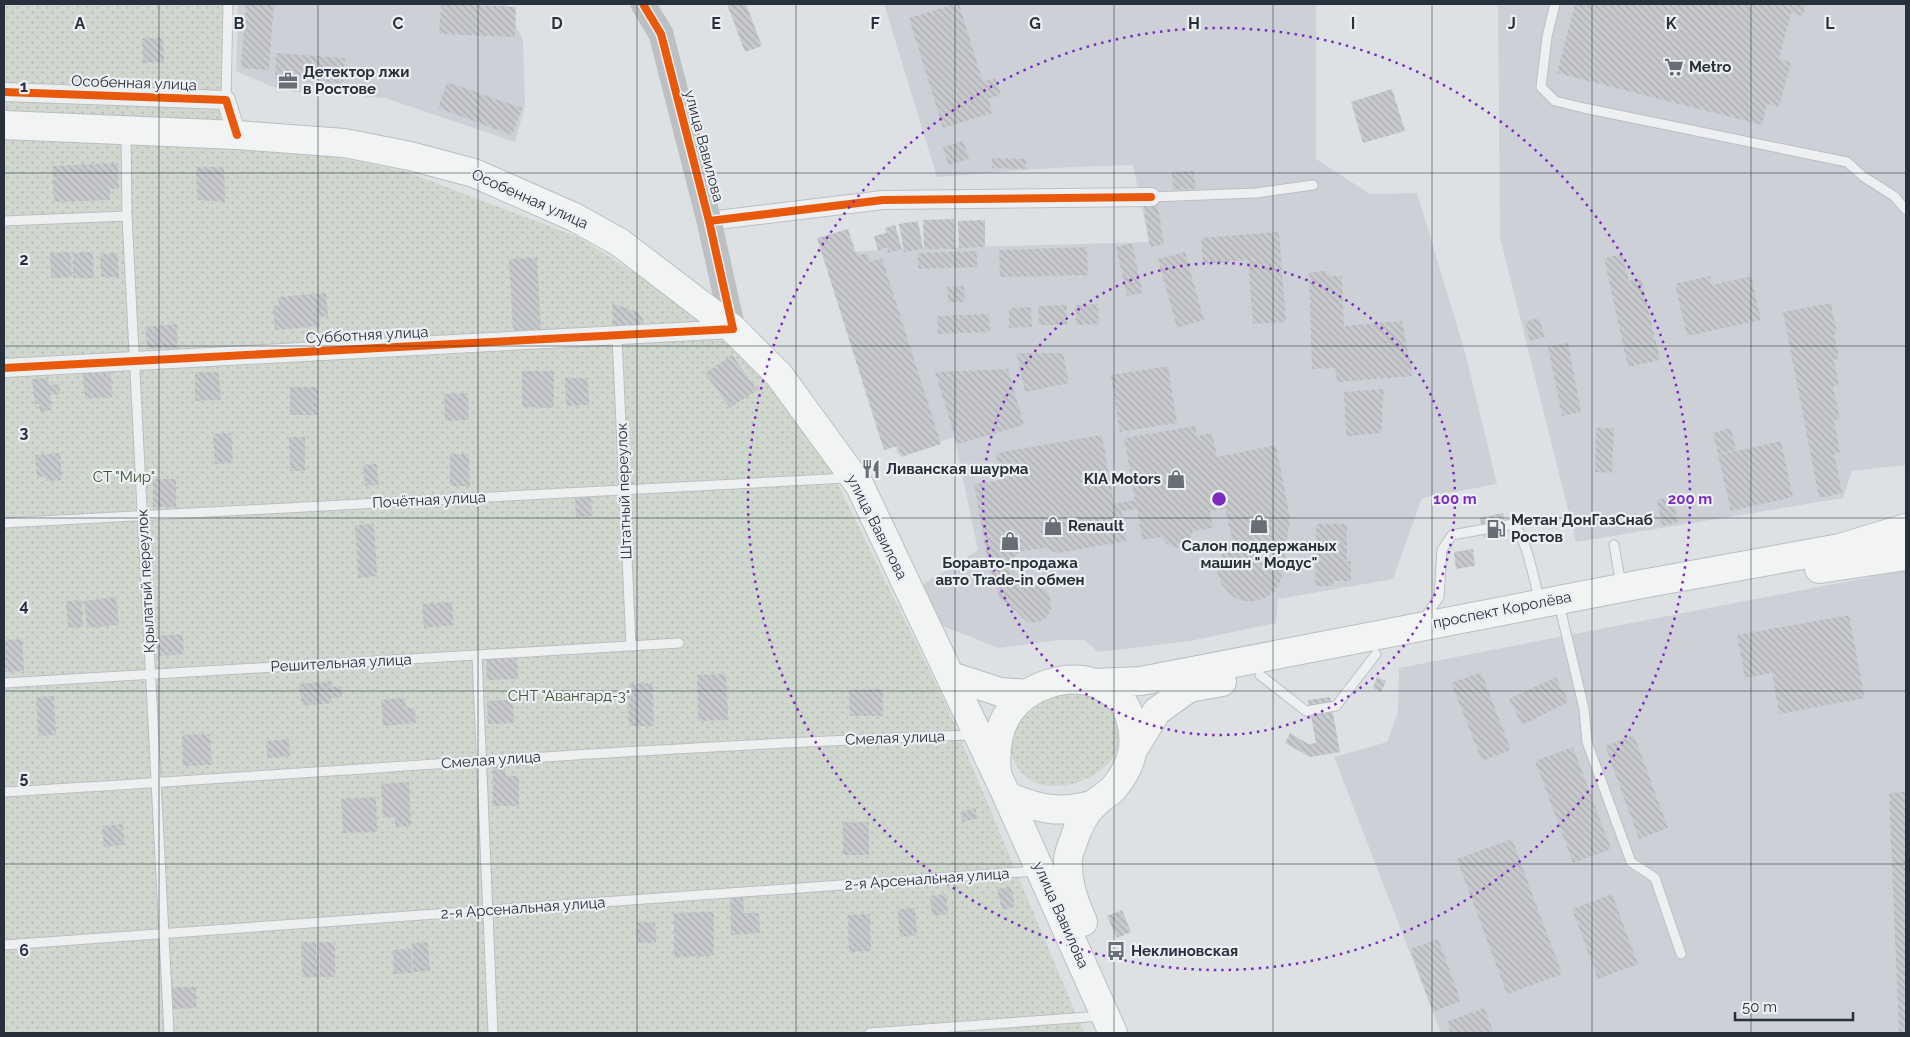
<svg xmlns="http://www.w3.org/2000/svg" width="1910" height="1037" font-family="Raleway,sans-serif">
<defs>
<pattern id="green-dots" width="8" height="8" patternUnits="userSpaceOnUse" patternTransform="scale(1.25)"><rect width="8" height="8" fill="#d0d7cf"/><path d="M2 2h.1M6 6h.1" fill="none" stroke="#b3b9b3" stroke-width="1.8" stroke-linecap="round"/></pattern>
<pattern id="building-back-hatch" width="6" height="6" patternUnits="userSpaceOnUse" patternTransform="scale(1.25)"><rect width="6" height="6" fill="#c7c9cc"/><path d="M-1 5l2 2M0 0l6 6M5-1l2 2" fill="none" stroke="#abadb0"/></pattern>
</defs>
<rect width="100%" height="100%" fill="#dee1e4"/>
<path fill="#cdd1d7" d="M238,4H506L523,40L525,106L515,142L385,98L295,92L273,87L236,71Z
M884,4H1316V159L1370,194L1417,193L1465,352L1497,484L1422,498L1393,579L1278,599L1276,623L1190,641L1098,652L1085,640H1059L999,648L935,623L922,585L978,550L954,437L898,455L836,253L897,249L1149,242L1133,165L1053,168L937,177Z
M1498,4H1906V465L1852,471L1843,498L1576,542L1500,237Z
M1906,570V1033H1441L1334,757L1387,742L1398,712L1399,668Z"/>
<path fill="url(#green-dots)" d="M4,4H223L220,129L4,119Z
M4,135L223,144L325,155L404,171L578,237L701,315L761,371L826,460L945,702L1084,1033H4Z
M1071,692C1077,692 1087,692 1093,695C1099,698 1107,704 1112,709C1120,718 1121,741 1116,752C1104,778 1062,793 1036,783C1015,774 1003,747 1015,726C1017,722 1021,718 1024,714C1027,710 1030,706 1034,703C1044,696 1059,695 1071,692Z"/>
<path fill="url(#building-back-hatch)" d="M246,4H274L269,70L241,68Z
M441,4L516,7L515,37L439,34Z
M727,4H746L762,46L745,52Z
M955,4H959L983,82L995,78L1001,95L988,99L993,113L943,128L909,18Z
M1575,4H1806L1803,16L1791,13L1779,59L1791,62L1779,107L1767,104L1762,125L1557,73Z
M142,38H163L164,62L143,63Z
M276,53L345,58L343,84L275,79Z
M447,82L522,108L512,135L438,108Z
M1392,89L1405,131L1363,143L1351,102Z
M963,141L969,159L948,165L943,147Z
M992,158L1026,159V169L992,168Z
M118,163L119,188L110,189V200L54,202L52,166Z
M196,167H224L225,202L197,200Z
M1194,171L1196,189L1173,190L1172,172Z
M1157,201L1164,244L1150,247L1143,204Z
M954,219L955,249H924L923,220Z
M985,220V247L959,248L958,221Z
M918,221L923,249L904,252L899,224Z
M895,225L902,249L888,253L887,248L878,251L874,236L886,233L885,228Z
M848,229L857,256L867,253L869,262L882,258L941,444L901,457L898,446L884,450L817,238Z
M1279,232L1286,322L1253,324L1248,260L1203,264L1201,238Z
M1132,243L1143,293L1127,296L1116,247Z
M1087,247L1088,275L1000,277L999,250Z
M977,251V267L918,269V253Z
M71,252L72,277L51,278L50,253Z
M93,252L94,278H73V253Z
M1185,252L1204,320L1177,328L1158,259Z
M118,253L119,277H101L100,254Z
M1622,254L1629,281L1641,278L1660,360L1628,367L1604,258Z
M537,258L541,330L513,331L509,259Z
M1327,271V276H1342L1344,326L1402,321L1413,376L1337,382L1335,368L1312,369L1309,272Z
M1710,276L1712,285L1751,276L1761,320L1687,336L1675,284Z
M964,286L965,302H948L947,287Z
M326,293L328,316L319,317L320,326L275,330L273,306L279,305L278,297Z
M612,303L637,312L643,319V326H613Z
M1831,303L1837,333L1834,334L1839,359L1834,360L1839,385L1833,386L1840,419L1834,420L1840,452L1834,453L1842,493L1819,498L1783,312Z
M1098,304L1099,324L1076,325L1075,305Z
M1067,305V325H1039L1038,306Z
M1031,307L1032,327L1009,328V308Z
M989,314L990,332L938,334L937,316Z
M1539,318L1545,337L1530,341L1525,322Z
M177,324V348L147,349L145,327Z
M1568,343L1581,412L1562,416L1548,347Z
M1016,353H1063L1069,383L1025,392Z
M732,355L757,390L730,408L705,373Z
M1168,366L1177,423L1120,432L1111,375Z
M1008,369L1024,425L957,444L935,372Z
M111,371L112,397L85,399L83,372Z
M522,371H554V408L522,407Z
M195,372H219L221,400L195,401Z
M48,378L49,385L59,384L60,394L50,395L52,410L40,412L39,404H35L32,379Z
M565,378H588L589,405L566,406Z
M290,387H318V415H290Z
M1384,389L1381,433L1346,436L1344,392Z
M468,393L469,420L445,421L444,394Z
M1195,426L1197,436L1212,433L1217,457L1276,445L1290,518L1282,577L1276,590L1267,597L1256,601H1242L1231,595L1222,585L1217,571L1219,560L1225,550L1233,543L1225,509L1210,511L1213,528L1193,531L1188,544L1177,548L1166,544L1162,537L1142,540L1137,509L1122,511L1127,541L1058,553L1044,548L1018,552L1011,561L1017,583L1024,588L1033,585L1040,587L1047,591L1050,596L1051,609L1047,617L1041,621L1033,623L1026,621L1016,611L1000,599L989,565H988L974,484L1000,480L996,453L1102,435L1114,504L1135,500L1124,438Z
M1596,428H1614L1612,473L1595,472Z
M1731,428L1736,450L1718,454L1713,433Z
M231,433L233,463L215,464L213,434Z
M289,437H305V471H290Z
M1781,441L1793,497L1731,511L1718,455Z
M60,453L62,480L46,481V476L37,477L35,455Z
M450,454H469L470,486H450Z
M377,464L379,485L365,486L363,465Z
M153,479H176V507H153Z
M1673,496L1678,522L1662,526L1657,500Z
M591,497L592,516L576,517L575,498Z
M1503,513L1507,534L1484,538L1480,518Z
M374,524L377,576L358,578L355,525Z
M1316,524H1347V561H1351V581H1334L1333,586H1315Z
M1473,549L1475,566L1456,569L1454,552Z
M116,597L119,625L87,628L84,601Z
M81,600L83,627L68,628L66,601Z
M452,602L454,625L424,628L422,604Z
M1849,615L1865,698L1779,714L1772,673L1745,678L1737,635Z
M183,634L184,654L159,656L158,636Z
M22,639L24,671L4,672V640Z
M517,657L518,679L487,680L486,658Z
M1481,672L1511,750L1482,761L1451,683Z
M726,674L728,720L698,721L697,675Z
M1377,677L1386,681L1381,692L1373,688Z
M1556,677L1569,702L1522,725L1509,699Z
M331,681V687L341,686L342,697L331,698L332,703L302,706L299,684Z
M653,683L654,726H629L628,684Z
M883,689V716H850L849,690Z
M54,696L56,735L38,736L36,697Z
M1330,697L1340,752L1310,757L1285,743L1290,733L1308,744L1316,743L1308,700Z
M405,698L406,708H415L416,723L383,726L381,700Z
M513,700L514,723L488,724L487,701Z
M210,734L212,765L183,766L182,735Z
M1634,735L1668,828L1639,839L1605,746Z
M289,739L290,756L267,758L266,741Z
M1573,747L1611,849L1573,863L1535,761Z
M493,766H505L506,776H519V806H493Z
M409,782L411,826L395,827V817L383,818L381,784Z
M1906,792V1033H1899L1889,793Z
M376,797L377,832L343,833L341,799Z
M975,808L978,818L963,822L960,813Z
M843,822H869V855H843Z
M123,824L125,845L104,847L102,826Z
M1512,839L1562,974L1507,994L1457,859Z
M1011,887L1015,907L1002,910L997,889Z
M946,894L948,914L932,916L930,896Z
M1612,894L1638,964L1598,979L1572,909Z
M730,896H743L744,913H759L760,933L731,935Z
M915,908L917,935L900,937L898,909Z
M1122,910L1131,932L1117,938L1107,916Z
M714,912V956L674,957V913Z
M870,914L871,951L849,952L848,915Z
M637,922H655L656,943H637Z
M1438,939L1461,1001L1433,1012L1410,949Z
M301,942H316L317,977H302Z
M319,942H335V977H320Z
M428,942L430,971L413,972L412,943Z
M411,949L412,973L394,974L393,950Z
M168,987H196V1008L168,1009Z
M1484,1008L1494,1033H1451L1446,1022Z"/>
<g fill="none" stroke-linecap="round" stroke-linejoin="round">
<g stroke="#bcbfc2" stroke-width="11">
<path id="lane" d="M1555,4L1547,37L1541,87L1555,101L1584,108L1847,162L1864,177L1894,196L1906,210
M226,100L228,4
M126,132L127,216L169,1033
M1151,197L1256,193L1313,185
M4,221L127,216
M617,336L631,646
M4,523L847,478
M1614,545L1621,585
M1562,616L1584,709L1587,742L1631,862L1655,878L1681,954
M1424,619L1439,597L1442,550L1452,535L1513,524C1527,538 1534,581 1540,602
M477,655L493,1033
M1260,675L1306,711L1336,706L1376,654
M4,683L679,643
M4,792C327,773 650,746 974,735
M4,945L1036,871
M870,1033L1102,1016"/>
</g>
<g stroke="#bcbfc2" stroke-width="20">
<path id="street" d="M4,92L226,100L237,135
M709,221L883,200L1151,197
M4,368L733,329"/>
</g>
<g stroke="#bbbec1" stroke-width="30">
<path id="primary" d="M4,125L237,135L344,143L410,156L474,173L574,217L619,242L733,329L779,375L860,486L1007,796L1113,1033
M1819,569L1906,556
M951,676L1000,692L1028,694
M1095,683L1141,681L1642,584L1840,548L1906,528
M1134,748L1157,711L1189,688L1222,682
M997,772C995,751 997,729 1010,711C1027,686 1066,673 1095,683C1099,684 1104,688 1108,690C1116,695 1125,702 1128,712C1139,741 1133,766 1113,789C1108,794 1101,798 1095,803C1085,813 1077,829 1073,842C1071,848 1068,855 1068,860C1067,884 1074,901 1083,922
M1007,796C1041,810 1059,814 1095,804"/>
</g>
<use href="#lane" stroke="#eeeff0" stroke-width="9"/>
<use href="#street" stroke="#eeeff0" stroke-width="18"/>
<path stroke="#bcc0c3" stroke-width="25" d="M643,4L661,34L709,221L733,329"/>
<use href="#primary" stroke="#f2f4f4" stroke-width="28"/>
<g stroke="#eceff3" stroke-width="11">
<path id="cycleway" d="M4,92L226,100L237,135
M709,221L883,200L1151,197
M4,368L733,329L709,221L661,34L643,4"/>
</g>
<use href="#cycleway" stroke="#e8590c" stroke-width="8"/>
</g>
<path fill="none" stroke="#27303b" stroke-width="1" stroke-opacity="0.55" d="M159,4V1033M318,4V1033M478,4V1033M637,4V1033M796,4V1033M955,4V1033M1114,4V1033M1273,4V1033M1432,4V1033M1592,4V1033M1751,4V1033M4,173H1906M4,346H1906M4,518H1906M4,691H1906M4,864H1906"/>
<g fill="none" stroke="#7b2cbf" stroke-width="2.5" stroke-dasharray="2.5 5">
<circle cx="1219" cy="499" r="236"/>
<circle cx="1219" cy="499" r="471"/>
</g>
<defs>
<g id="supermarket-bare" transform="scale(1.5)"><path d="M-6-5.5h2.5l.6 2H6L4.5 2H-2.5L-4.4-4H-6ZM-1.5 3.2a1.3 1.3 0 1 0 .1 0ZM3 3.2a1.3 1.3 0 1 0 .1 0Z" fill="#676e76" stroke="#eceff3" stroke-width="2.5" paint-order="stroke"/></g>
<g id="office-bare" transform="scale(1.5)"><path d="M-6-3h4V-5.5h4V-3h4V5H-6ZM-1-4.5V-3h2v-1.5ZM-6 0V1H6V0Z" fill="#676e76" stroke="#eceff3" stroke-width="2.5" paint-order="stroke"/></g>
<g id="restaurant-bare" transform="scale(1.5)"><path d="M-5-6h1v4h1v-4h1v4h1v-4h1v5L-1.5 .5V6h-2V.5L-5-1ZM5-6V6H3V1.5H1.5Q1.5-4 5-6Z" fill="#676e76" stroke="#eceff3" stroke-width="2.5" paint-order="stroke"/></g>
<g id="shop-bare" transform="scale(1.5)"><path d="M-5-2.5h2.3a2.7 3.5 0 0 1 5.4 0H5L5.5 6h-11ZM-1.5-2.5h3a1.5 2.3 0 0 0-3 0Z" fill="#676e76" stroke="#eceff3" stroke-width="2.5" paint-order="stroke"/></g>
<g id="fuel-bare" transform="scale(1.5)"><path d="M-5.5-6h7V0h2V4h1.3V-2.5L3-4.5l.8-.8L6-3V5H2.5V1h-1V6h-7ZM-4.2-4.7v3.2H.2V-4.7Z" fill="#676e76" stroke="#eceff3" stroke-width="2.5" paint-order="stroke"/></g>
<g id="bus-bare" transform="scale(1.5)"><path d="M-5-6H5V4H4V6H2V4H-2V6H-4V4H-5ZM-3.5-4V0h7V-4ZM-3.5 1.2v1.5H-2V1.2ZM2 1.2v1.5H3.5V1.2Z" fill="#676e76" stroke="#eceff3" stroke-width="2.5" paint-order="stroke"/></g>
</defs>
<g fill-rule="evenodd">
<use href="#supermarket-bare" x="1674" y="67"/>
<use href="#office-bare" x="288" y="81"/>
<use href="#restaurant-bare" x="871" y="469"/>
<use href="#shop-bare" x="1176" y="479"/>
<use href="#shop-bare" x="1259" y="524"/>
<use href="#shop-bare" x="1053" y="526"/>
<use href="#fuel-bare" x="1496" y="529"/>
<use href="#shop-bare" x="1010" y="541"/>
<use href="#bus-bare" x="1116" y="951"/>
</g>
<g text-anchor="middle" dominant-baseline="central" stroke-width="4.5" stroke-linejoin="round" paint-order="stroke">
<g font-size="15" font-weight="bold" fill="#27303b" stroke="#eceff3" text-anchor="start">
<text x="1689" y="67">Metro</text>
<text x="303" y="72">Детектор лжи<tspan x="303" dy="17">в Ростове</tspan></text>
<text x="886" y="469">Ливанская шаурма</text>
<text x="1161" y="479" text-anchor="end">KIA Motors</text>
<text x="1511" y="520">Метан ДонГазСнаб<tspan x="1511" dy="17">Ростов</tspan></text>
<text x="1068" y="526">Renault</text>
<text x="1259" y="546" text-anchor="middle">Салон поддержаных<tspan x="1259" dy="17">машин " Модус"</tspan></text>
<text x="1010" y="563" text-anchor="middle">Боравто-продажа<tspan x="1010" dy="17">авто Trade-in обмен</tspan></text>
<text x="1131" y="951">Неклиновская</text>
</g>
<g font-size="15" fill="#27303b" stroke="#eceff3">
<text transform="translate(134 83) rotate(2)">Особенная улица</text>
<text transform="translate(704 146) rotate(75)">улица Вавилова</text>
<text transform="translate(530 199) rotate(24)">Особенная улица</text>
<text transform="translate(367 335) rotate(-3)">Субботняя улица</text>
<text transform="translate(624 491) rotate(-92)">Штатный переулок</text>
<text transform="translate(429 500) rotate(-3)">Почётная улица</text>
<text transform="translate(877 527) rotate(63)">улица Вавилова</text>
<text transform="translate(146 581) rotate(-93)">Крылатый переулок</text>
<text transform="translate(1502 610) rotate(-11)">проспект Королёва</text>
<text transform="translate(341 663) rotate(-3)">Решительная улица</text>
<text transform="translate(895 738) rotate(-2)">Смелая улица</text>
<text transform="translate(491 760) rotate(-4)">Смелая улица</text>
<text transform="translate(927 879) rotate(-4)">2-я Арсенальная улица</text>
<text transform="translate(523 908) rotate(-4)">2-я Арсенальная улица</text>
<text transform="translate(1061 915) rotate(66)">улица Вавилова</text>
</g>
<g font-size="15" fill="#3e5635" stroke="#eceff3">
<text x="124" y="477">СТ "Мир"</text>
<text x="569" y="696">СНТ "Авангард-3"</text>
</g>
</g>
<g font-size="16" text-anchor="middle" font-weight="bold" fill="#27303b" stroke="#eceff3" stroke-width="4.5" stroke-linejoin="round" paint-order="stroke">
<text x="80" y="29">A</text>
<text x="239" y="29">B</text>
<text x="398" y="29">C</text>
<text x="557" y="29">D</text>
<text x="716" y="29">E</text>
<text x="875" y="29">F</text>
<text x="1035" y="29">G</text>
<text x="1194" y="29">H</text>
<text x="1353" y="29">I</text>
<text x="1512" y="29">J</text>
<text x="1671" y="29">K</text>
<text x="1830" y="29">L</text>
<text x="24" y="92">1</text>
<text x="24" y="265">2</text>
<text x="24" y="438">3</text>
<text x="24" y="611">4</text>
<text x="24" y="783">5</text>
<text x="24" y="956">6</text>
</g>
<circle cx="1219" cy="499" r="8" fill="#7b2cbf" stroke="#eceff3" stroke-width="2.5"/>
<g font-size="15" text-anchor="middle" font-weight="bold" fill="#7b2cbf" stroke="#eceff3" stroke-width="4.5" stroke-linejoin="round" paint-order="stroke">
<text x="1455" y="504">100 m</text>
<text x="1690" y="504">200 m</text>
</g>
<rect width="1910" height="1037" fill="none" stroke="#27303b" stroke-width="10"/>
<path d="M1735 1012v8h118v-8" fill="none" stroke="#27303b" stroke-width="2.5"/>
<text x="1742" y="1012" font-size="15" fill="#27303b" stroke="#eceff3" stroke-width="4" paint-order="stroke">50 m</text>
</svg>
